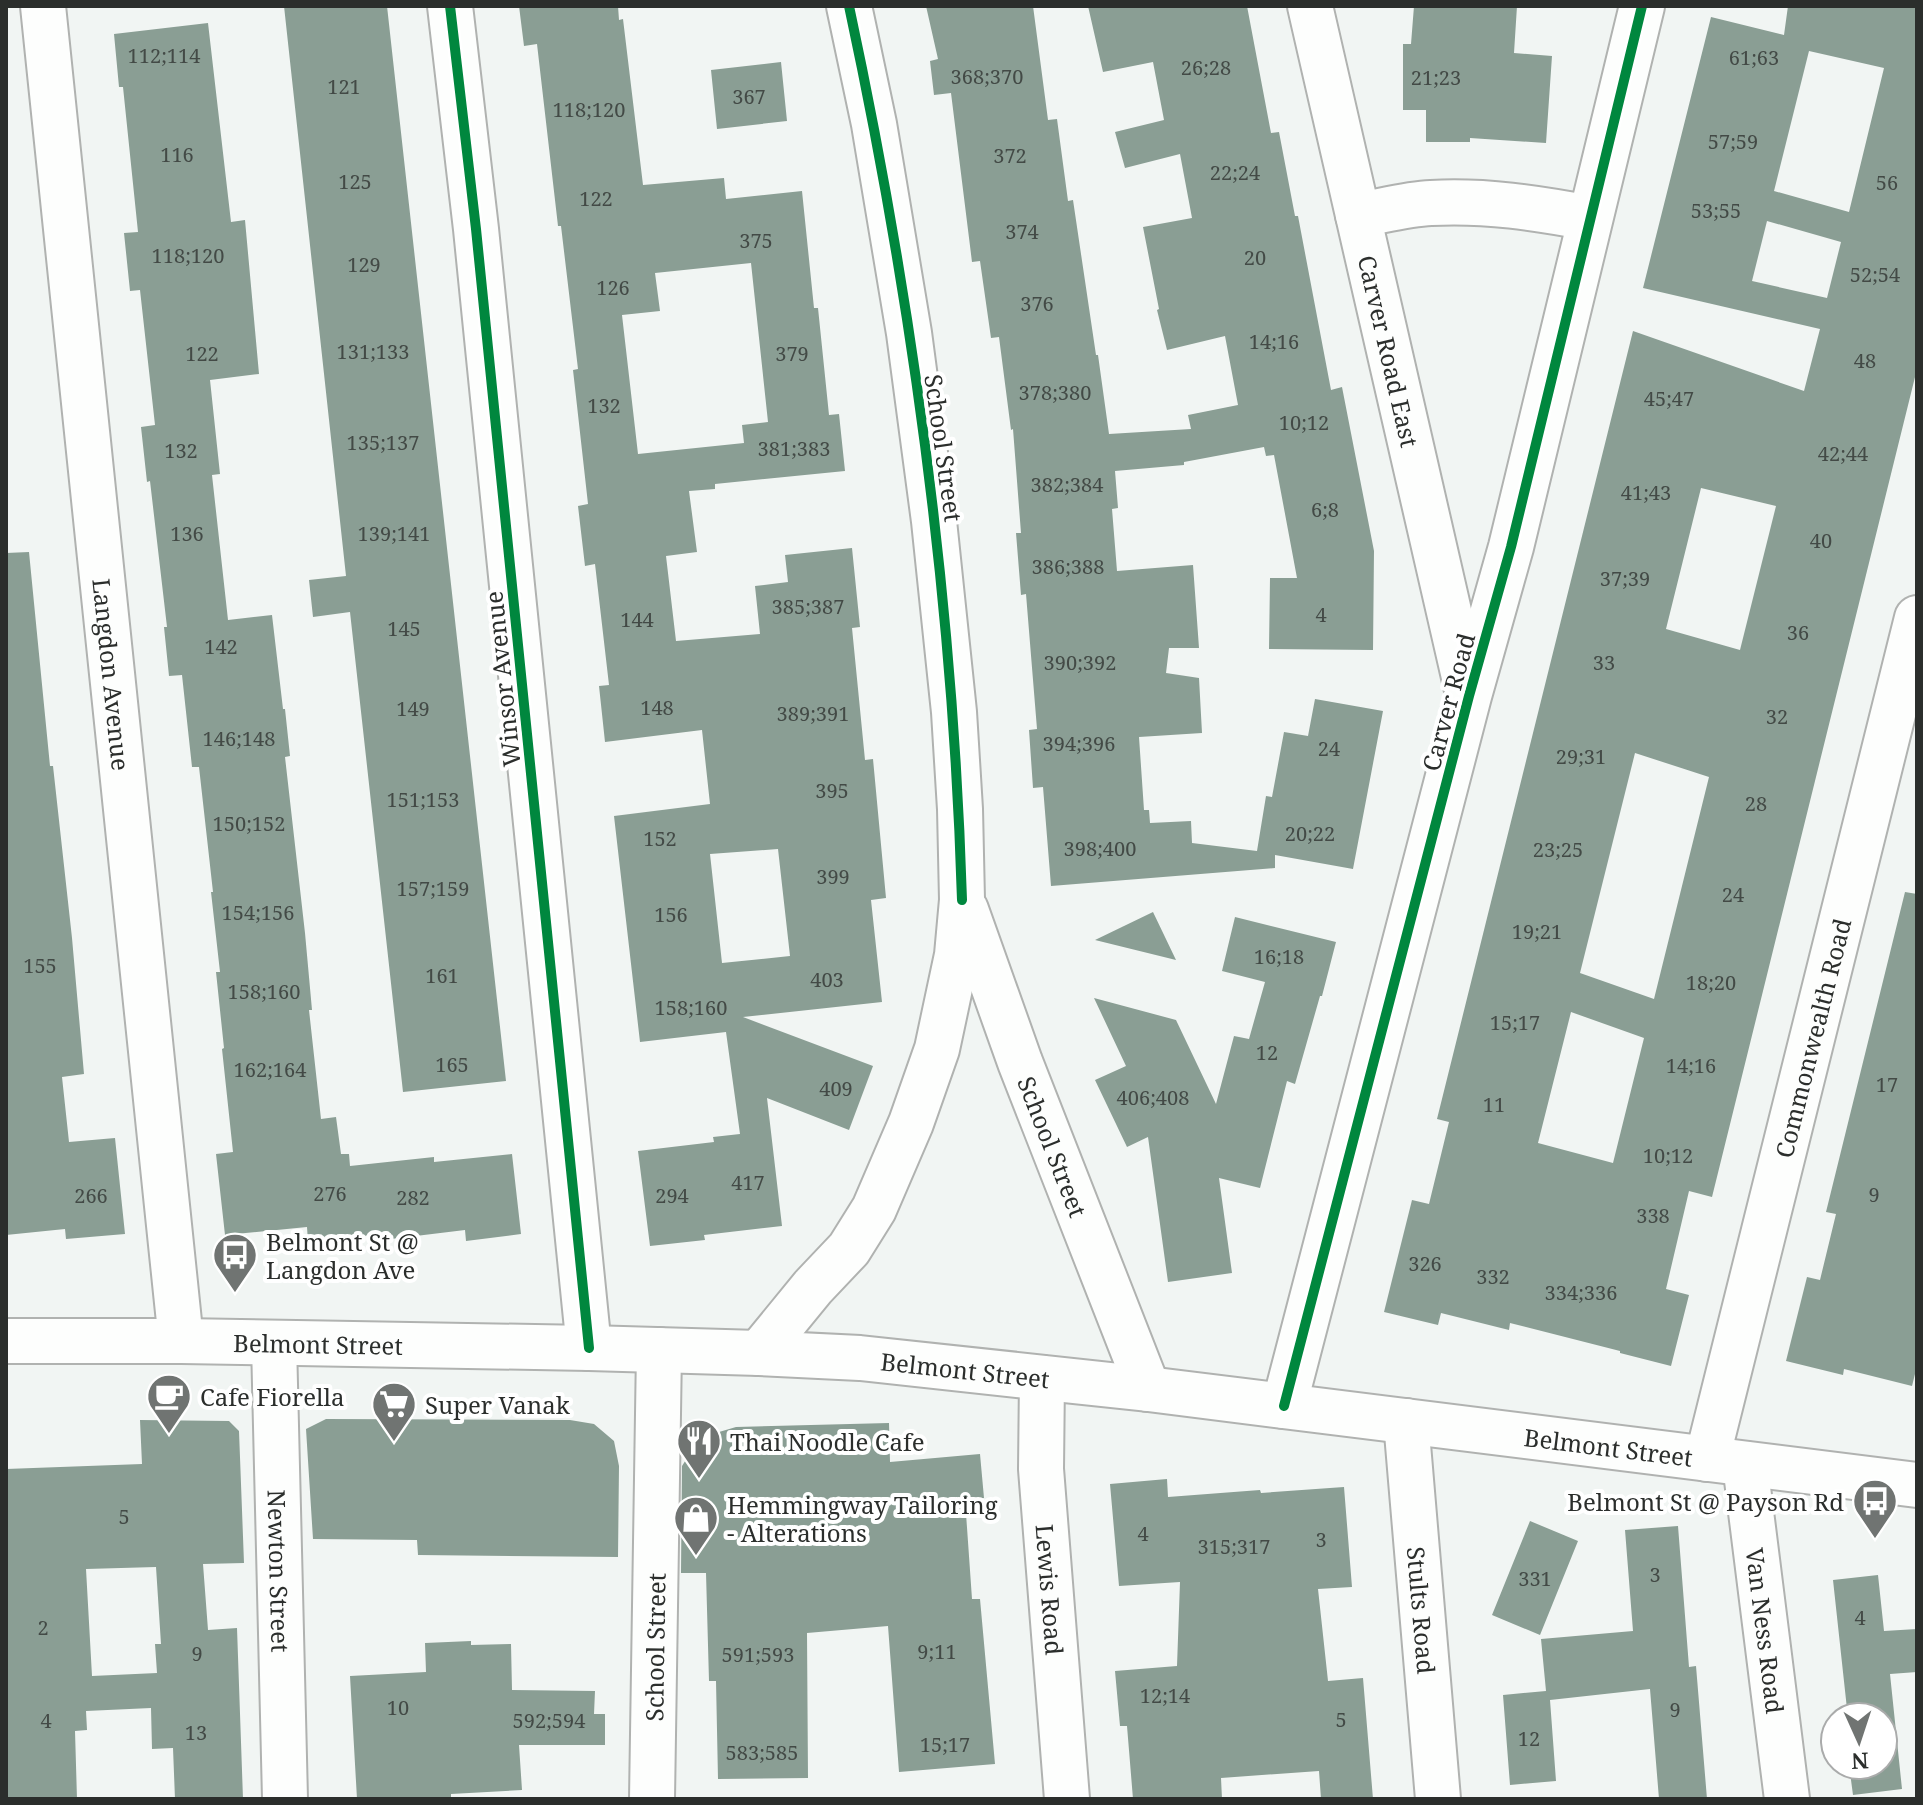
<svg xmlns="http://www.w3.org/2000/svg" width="1923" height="1805" font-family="'Noto Serif',serif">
<rect width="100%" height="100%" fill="#f1f5f3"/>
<path fill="#8a9e94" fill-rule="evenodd" d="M284,6H387L506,1081L403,1092L350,612L313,617L309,580L346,576Z
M519,6H618L619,20L623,19L643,185L724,178L726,199L802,191L814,308H818L829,415L839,414L845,471L715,484V489L689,491L697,552L666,556L676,641L760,634L755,586L788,582L785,555L852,548L860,627L852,628L865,760L873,759L886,898L871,900L882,1002L743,1017L873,1066L849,1130L767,1098L782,1226L704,1235L705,1240L650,1246L638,1151L714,1142L713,1137L740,1134L726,1032L640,1042L614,816L710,804L702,730L605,742L599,686L609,685L595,564L585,566L578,506L588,504L573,370L578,369L561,226H558L537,44L524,46ZM751,263L768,422L742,425L744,443L638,454L622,315L660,311L655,273ZM778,849L790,956L722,963L710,854Z
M926,6H1033L1048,120L1057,119L1068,201L1073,200L1096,355H1098L1109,434L1191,429L1188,415L1238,405L1225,336L1167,350L1157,310L1159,309L1143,227L1192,218L1180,154L1125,168L1115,132L1164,120L1153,62L1103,72L1088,6H1247L1271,133L1279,132L1295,216H1298L1331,390L1342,387L1374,551L1373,650L1269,649L1270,578H1297L1274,455L1266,456L1264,447L1184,462V465L1115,471L1118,508L1112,509L1117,571L1193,565L1199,648H1169L1166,673L1199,678L1202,733L1139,737L1144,810H1149L1150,823L1191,821L1192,843L1257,851L1266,796L1272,797L1284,732L1308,736L1315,699L1383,711L1353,869L1275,855V868L1051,886L1043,787L1033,788L1029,730L1037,729L1026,594L1021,595L1016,533H1021L1013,429L1011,430L999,337L991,338L980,261L972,262L951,93L934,95L930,61L938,59Z
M1414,6H1517L1514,53L1552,56L1546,143L1470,138V142H1426V110H1403V44H1411Z
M1788,6H1917V369L1712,1197L1689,1191L1666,1289L1689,1295L1671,1366L1620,1353V1351L1510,1323L1509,1330L1441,1313L1438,1325L1384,1312L1412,1200L1429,1204L1449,1122L1437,1119L1633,331L1804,391L1820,329L1643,288L1711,17L1784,35ZM1809,51L1884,68L1849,212L1774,191ZM1767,221L1841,242L1827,298L1752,281ZM1701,488L1776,506L1740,650L1666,629ZM1635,753L1709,777L1654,999L1580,973ZM1571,1012L1644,1038L1613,1163L1538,1143Z
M208,23L231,222L245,220L259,374L210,380L220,474L212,475L228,620L272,615L283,709H285L290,756L285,757L305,933L312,1010H309L321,1119L336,1117L341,1154H349L350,1166L434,1157V1162L512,1154L521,1234L466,1241L465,1230L391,1239V1233L308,1242L307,1227L225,1235L216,1154L233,1152L222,1049L224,1048L216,972H220L211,892H213L199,767H192L182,675L169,676L164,627H167L150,481L147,482L141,427L155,425L140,290L130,291L124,233L138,232L123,87H119L114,34Z
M781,62L787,121L717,129L711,70Z
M29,552L50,766H53L72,938L84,1074L62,1077L69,1142L115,1138L125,1234L66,1239L65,1229L6,1235V553Z
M1905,892L1917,894V1366L1912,1386L1844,1369L1843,1375L1786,1361L1807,1277L1820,1280L1836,1214L1826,1212Z
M1153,912L1176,960L1095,940Z
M1235,917L1336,942L1322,996H1320L1295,1084L1287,1081L1260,1188L1219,1178L1232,1273L1168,1282L1148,1137L1127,1147L1095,1080L1126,1066L1094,998L1176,1020L1216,1104L1234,1036L1249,1039L1265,982L1222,971Z
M326,1419L570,1420L594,1424L614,1441L619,1466L618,1557L418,1555L417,1540L313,1539L306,1429Z
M140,1420L229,1421L239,1431L244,1563L203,1564L208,1630L237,1628L243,1799H175L173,1748L152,1749L151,1708L86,1711L87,1730L75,1731L77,1799H6V1469L142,1464ZM156,1567L161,1644H155L157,1673L92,1676L86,1569Z
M889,1423L890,1462L980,1454L984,1498L965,1499L972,1599H980L995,1764L899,1772L888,1626L807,1633L808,1778L718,1779L716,1681H709L706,1573H681L682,1466L689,1455L705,1440L719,1432L736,1427Z
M1167,1479L1168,1497L1260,1490L1261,1493L1344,1487L1352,1587L1318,1589L1328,1681L1363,1678L1373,1799H1321L1319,1771L1221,1778L1222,1799H1133L1127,1726H1120L1115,1671L1177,1666L1180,1582L1119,1586L1110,1484Z
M1530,1521L1578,1541L1540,1635L1492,1615Z
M1678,1526L1689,1667L1696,1666L1707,1799H1659L1650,1689L1550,1700L1556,1781L1510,1785L1503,1695L1546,1691L1541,1639L1633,1631L1625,1530Z
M1878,1575L1884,1631L1917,1629V1672L1890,1674L1902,1789L1853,1795L1849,1765H1883V1717H1844L1843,1710L1847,1709L1833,1580Z
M471,1641V1645L511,1644L512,1690L595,1691L594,1714H605V1745H519L522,1790L451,1794V1799H357L350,1676L426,1672L425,1643Z"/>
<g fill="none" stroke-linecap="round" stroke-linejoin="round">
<g stroke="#b0b2b0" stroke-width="48">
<g id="minor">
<path id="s1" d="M43,6L181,1341"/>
<path d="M450,6L476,229L589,1348"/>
<path id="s2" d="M1310,6L1467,690"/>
<path d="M1358,215C1382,211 1407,204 1431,203C1485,200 1537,208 1590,218"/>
<path id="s3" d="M274,1343L285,1799"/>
<path id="s4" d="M1042,1378L1041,1469L1067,1799"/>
<path d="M1284,1406L1469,696L1511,547L1642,6"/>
<path id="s5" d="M1406,1421L1438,1799"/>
<path id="s6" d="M1707,1459L1917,618"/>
<path id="s7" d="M1745,1464L1787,1799"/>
</g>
</g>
<g stroke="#b0b2b0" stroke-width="48">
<g id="tertiary">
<path id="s8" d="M966,910L1020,1062L1148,1389"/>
<path d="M759,1353L813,1287L849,1249L874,1209L911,1123L937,1049L957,955L962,900L960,809L954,712L934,521L909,333L874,124L849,6"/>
<path id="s9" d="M652,1799L659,1350"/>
</g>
</g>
<g stroke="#b0b2b0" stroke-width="48">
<g id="primary">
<path id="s10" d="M6,1341H181L589,1348L759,1353L860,1358L1148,1389L1917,1485"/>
</g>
</g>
<use href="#minor" stroke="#fdfefd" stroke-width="44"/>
<use href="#tertiary" stroke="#fdfefd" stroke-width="44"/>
<use href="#primary" stroke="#fdfefd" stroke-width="44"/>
<g stroke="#fff" stroke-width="15">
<path id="cycleway" d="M450,6L476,229L589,1348
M849,6C912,300 953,600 962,900
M1284,1406L1469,696L1511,547L1642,6"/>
</g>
<use href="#cycleway" stroke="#00873e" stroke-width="10"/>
</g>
<defs>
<g id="bus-pin" transform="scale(2.3)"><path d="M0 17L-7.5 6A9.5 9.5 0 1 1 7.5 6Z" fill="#707472" stroke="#fff"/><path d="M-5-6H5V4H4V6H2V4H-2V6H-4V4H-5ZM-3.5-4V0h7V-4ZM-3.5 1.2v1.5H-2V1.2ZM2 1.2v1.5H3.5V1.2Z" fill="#fff"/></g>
<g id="cafe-pin" transform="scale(2.3)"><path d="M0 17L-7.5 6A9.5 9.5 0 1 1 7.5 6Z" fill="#707472" stroke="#fff"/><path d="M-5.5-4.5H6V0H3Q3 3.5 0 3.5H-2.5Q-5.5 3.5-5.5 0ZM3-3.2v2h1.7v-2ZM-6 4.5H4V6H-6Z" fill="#fff"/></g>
<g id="supermarket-pin" transform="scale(2.3)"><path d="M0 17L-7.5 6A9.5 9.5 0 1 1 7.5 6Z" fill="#707472" stroke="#fff"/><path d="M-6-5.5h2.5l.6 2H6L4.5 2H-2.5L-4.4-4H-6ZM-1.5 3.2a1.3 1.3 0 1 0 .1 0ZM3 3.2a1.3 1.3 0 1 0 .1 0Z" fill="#fff"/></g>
<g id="restaurant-pin" transform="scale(2.3)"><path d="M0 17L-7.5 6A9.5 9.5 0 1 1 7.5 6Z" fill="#707472" stroke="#fff"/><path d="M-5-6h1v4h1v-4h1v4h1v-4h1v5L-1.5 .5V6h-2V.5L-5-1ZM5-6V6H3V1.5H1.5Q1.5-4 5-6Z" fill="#fff"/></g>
<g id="shop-pin" transform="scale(2.3)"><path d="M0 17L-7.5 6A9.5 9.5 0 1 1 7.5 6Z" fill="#707472" stroke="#fff"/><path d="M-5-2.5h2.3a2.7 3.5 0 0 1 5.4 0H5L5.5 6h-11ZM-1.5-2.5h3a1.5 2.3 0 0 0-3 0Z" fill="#fff"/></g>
</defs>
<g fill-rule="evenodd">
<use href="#bus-pin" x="235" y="1255"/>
<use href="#cafe-pin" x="169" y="1396"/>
<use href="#supermarket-pin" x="394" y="1404"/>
<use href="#restaurant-pin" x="699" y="1441"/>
<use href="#bus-pin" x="1875" y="1501"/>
<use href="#shop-pin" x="696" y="1518"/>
</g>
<g text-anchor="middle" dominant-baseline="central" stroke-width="8" stroke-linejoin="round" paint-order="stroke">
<g font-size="20" fill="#434a46">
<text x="164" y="55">112;114</text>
<text x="1754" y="57">61;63</text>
<text x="1206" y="67">26;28</text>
<text x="987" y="76">368;370</text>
<text x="1436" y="77">21;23</text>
<text x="344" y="86">121</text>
<text x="749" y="96">367</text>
<text x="589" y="109">118;120</text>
<text x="1733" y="141">57;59</text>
<text x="177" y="154">116</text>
<text x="1010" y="155">372</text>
<text x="1235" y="172">22;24</text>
<text x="355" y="181">125</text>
<text x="1887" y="182">56</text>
<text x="596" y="198">122</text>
<text x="1716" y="210">53;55</text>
<text x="1022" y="231">374</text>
<text x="756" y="240">375</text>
<text x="188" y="255">118;120</text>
<text x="1255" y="257">20</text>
<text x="364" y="264">129</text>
<text x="1875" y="274">52;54</text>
<text x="613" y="287">126</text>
<text x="1037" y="303">376</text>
<text x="1274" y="341">14;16</text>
<text x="373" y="351">131;133</text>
<text x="202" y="353">122</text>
<text x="792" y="353">379</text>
<text x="1865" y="360">48</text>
<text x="1055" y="392">378;380</text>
<text x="1669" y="398">45;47</text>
<text x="604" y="405">132</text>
<text x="1304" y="422">10;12</text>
<text x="383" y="442">135;137</text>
<text x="794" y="448">381;383</text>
<text x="181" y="450">132</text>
<text x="1843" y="453">42;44</text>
<text x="1067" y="484">382;384</text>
<text x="1646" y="492">41;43</text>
<text x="1325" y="509">6;8</text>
<text x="187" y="533">136</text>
<text x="394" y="533">139;141</text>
<text x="1821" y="540">40</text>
<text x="1068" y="566">386;388</text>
<text x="1625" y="578">37;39</text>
<text x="808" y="606">385;387</text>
<text x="1321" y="614">4</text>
<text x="637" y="619">144</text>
<text x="404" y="628">145</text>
<text x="1798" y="632">36</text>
<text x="221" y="646">142</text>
<text x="1080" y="662">390;392</text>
<text x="1604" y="662">33</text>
<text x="657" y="707">148</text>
<text x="413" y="708">149</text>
<text x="813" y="713">389;391</text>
<text x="1777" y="716">32</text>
<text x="239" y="738">146;148</text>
<text x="1079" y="743">394;396</text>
<text x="1329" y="748">24</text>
<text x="1581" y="756">29;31</text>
<text x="832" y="790">395</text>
<text x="423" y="799">151;153</text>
<text x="1756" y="803">28</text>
<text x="249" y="823">150;152</text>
<text x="1310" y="833">20;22</text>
<text x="660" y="838">152</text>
<text x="1100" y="848">398;400</text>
<text x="1558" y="849">23;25</text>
<text x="833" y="876">399</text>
<text x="433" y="888">157;159</text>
<text x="1733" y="894">24</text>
<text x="258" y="912">154;156</text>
<text x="671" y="914">156</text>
<text x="1537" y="931">19;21</text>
<text x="1279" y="956">16;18</text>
<text x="40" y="965">155</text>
<text x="442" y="975">161</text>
<text x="827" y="979">403</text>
<text x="1711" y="982">18;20</text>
<text x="264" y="991">158;160</text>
<text x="691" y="1007">158;160</text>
<text x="1515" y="1022">15;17</text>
<text x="1267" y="1052">12</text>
<text x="452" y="1064">165</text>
<text x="1691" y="1065">14;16</text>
<text x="270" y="1069">162;164</text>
<text x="1887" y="1084">17</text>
<text x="836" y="1088">409</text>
<text x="1153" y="1097">406;408</text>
<text x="1494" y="1104">11</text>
<text x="1668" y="1155">10;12</text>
<text x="748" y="1182">417</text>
<text x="330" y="1193">276</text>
<text x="1874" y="1194">9</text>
<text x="91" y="1195">266</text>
<text x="672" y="1195">294</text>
<text x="413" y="1197">282</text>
<text x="1653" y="1215">338</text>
<text x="1425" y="1263">326</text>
<text x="1493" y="1276">332</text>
<text x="1581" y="1292">334;336</text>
<text x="124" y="1516">5</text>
<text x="1143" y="1533">4</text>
<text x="1321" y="1539">3</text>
<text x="1234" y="1546">315;317</text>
<text x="1655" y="1574">3</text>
<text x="1535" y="1578">331</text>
<text x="1860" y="1617">4</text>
<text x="43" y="1627">2</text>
<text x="937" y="1651">9;11</text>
<text x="197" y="1653">9</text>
<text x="758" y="1654">591;593</text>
<text x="1165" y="1695">12;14</text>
<text x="398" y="1707">10</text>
<text x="1675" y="1709">9</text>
<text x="1341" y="1719">5</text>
<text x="46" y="1720">4</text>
<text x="549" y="1720">592;594</text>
<text x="196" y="1732">13</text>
<text x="1529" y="1738">12</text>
<text x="945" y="1744">15;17</text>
<text x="762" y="1752">583;585</text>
</g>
<g font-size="24" fill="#2b2e2c" stroke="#fff">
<text stroke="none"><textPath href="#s2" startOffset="354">Carver Road East</textPath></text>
<text transform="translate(944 448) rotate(82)">School Street</text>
<text stroke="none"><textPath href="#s1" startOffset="672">Langdon Avenue</textPath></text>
<text transform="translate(502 679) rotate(-96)">Winsor Avenue</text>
<text transform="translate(1448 702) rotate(-75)">Carver Road</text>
<text stroke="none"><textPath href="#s6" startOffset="434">Commonwealth Road</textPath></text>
<text stroke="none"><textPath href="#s8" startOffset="252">School Street</textPath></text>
<text stroke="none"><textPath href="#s10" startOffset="312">Belmont Street</textPath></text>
<text stroke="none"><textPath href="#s10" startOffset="960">Belmont Street</textPath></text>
<text stroke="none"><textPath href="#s10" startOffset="1608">Belmont Street</textPath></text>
<text stroke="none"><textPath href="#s3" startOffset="228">Newton Street</textPath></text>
<text stroke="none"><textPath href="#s4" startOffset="212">Lewis Road</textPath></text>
<text stroke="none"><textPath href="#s5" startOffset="190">Stults Road</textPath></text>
<text stroke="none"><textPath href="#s7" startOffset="168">Van Ness Road</textPath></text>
<text stroke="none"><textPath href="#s9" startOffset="152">School Street</textPath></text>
</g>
<g font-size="24" fill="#2b2e2c" stroke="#fff" text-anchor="start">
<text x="266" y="1241">Belmont St @<tspan x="266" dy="28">Langdon Ave</tspan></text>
<text x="200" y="1396">Cafe Fiorella</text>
<text x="425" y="1404">Super Vanak</text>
<text x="730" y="1441">Thai Noodle Cafe</text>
<text x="1844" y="1501" text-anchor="end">Belmont St @ Payson Rd</text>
<text x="727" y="1504">Hemmingway Tailoring<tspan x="727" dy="28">- Alterations</tspan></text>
</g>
</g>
<rect width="1923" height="1805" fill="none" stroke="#2b2e2c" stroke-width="16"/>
<g transform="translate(1859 1741) rotate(177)"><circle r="38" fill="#ffffff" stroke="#aaabab" stroke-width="2"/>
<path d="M0-6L14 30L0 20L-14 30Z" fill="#707472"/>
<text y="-12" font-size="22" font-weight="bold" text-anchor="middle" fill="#2b2e2c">N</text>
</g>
</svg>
